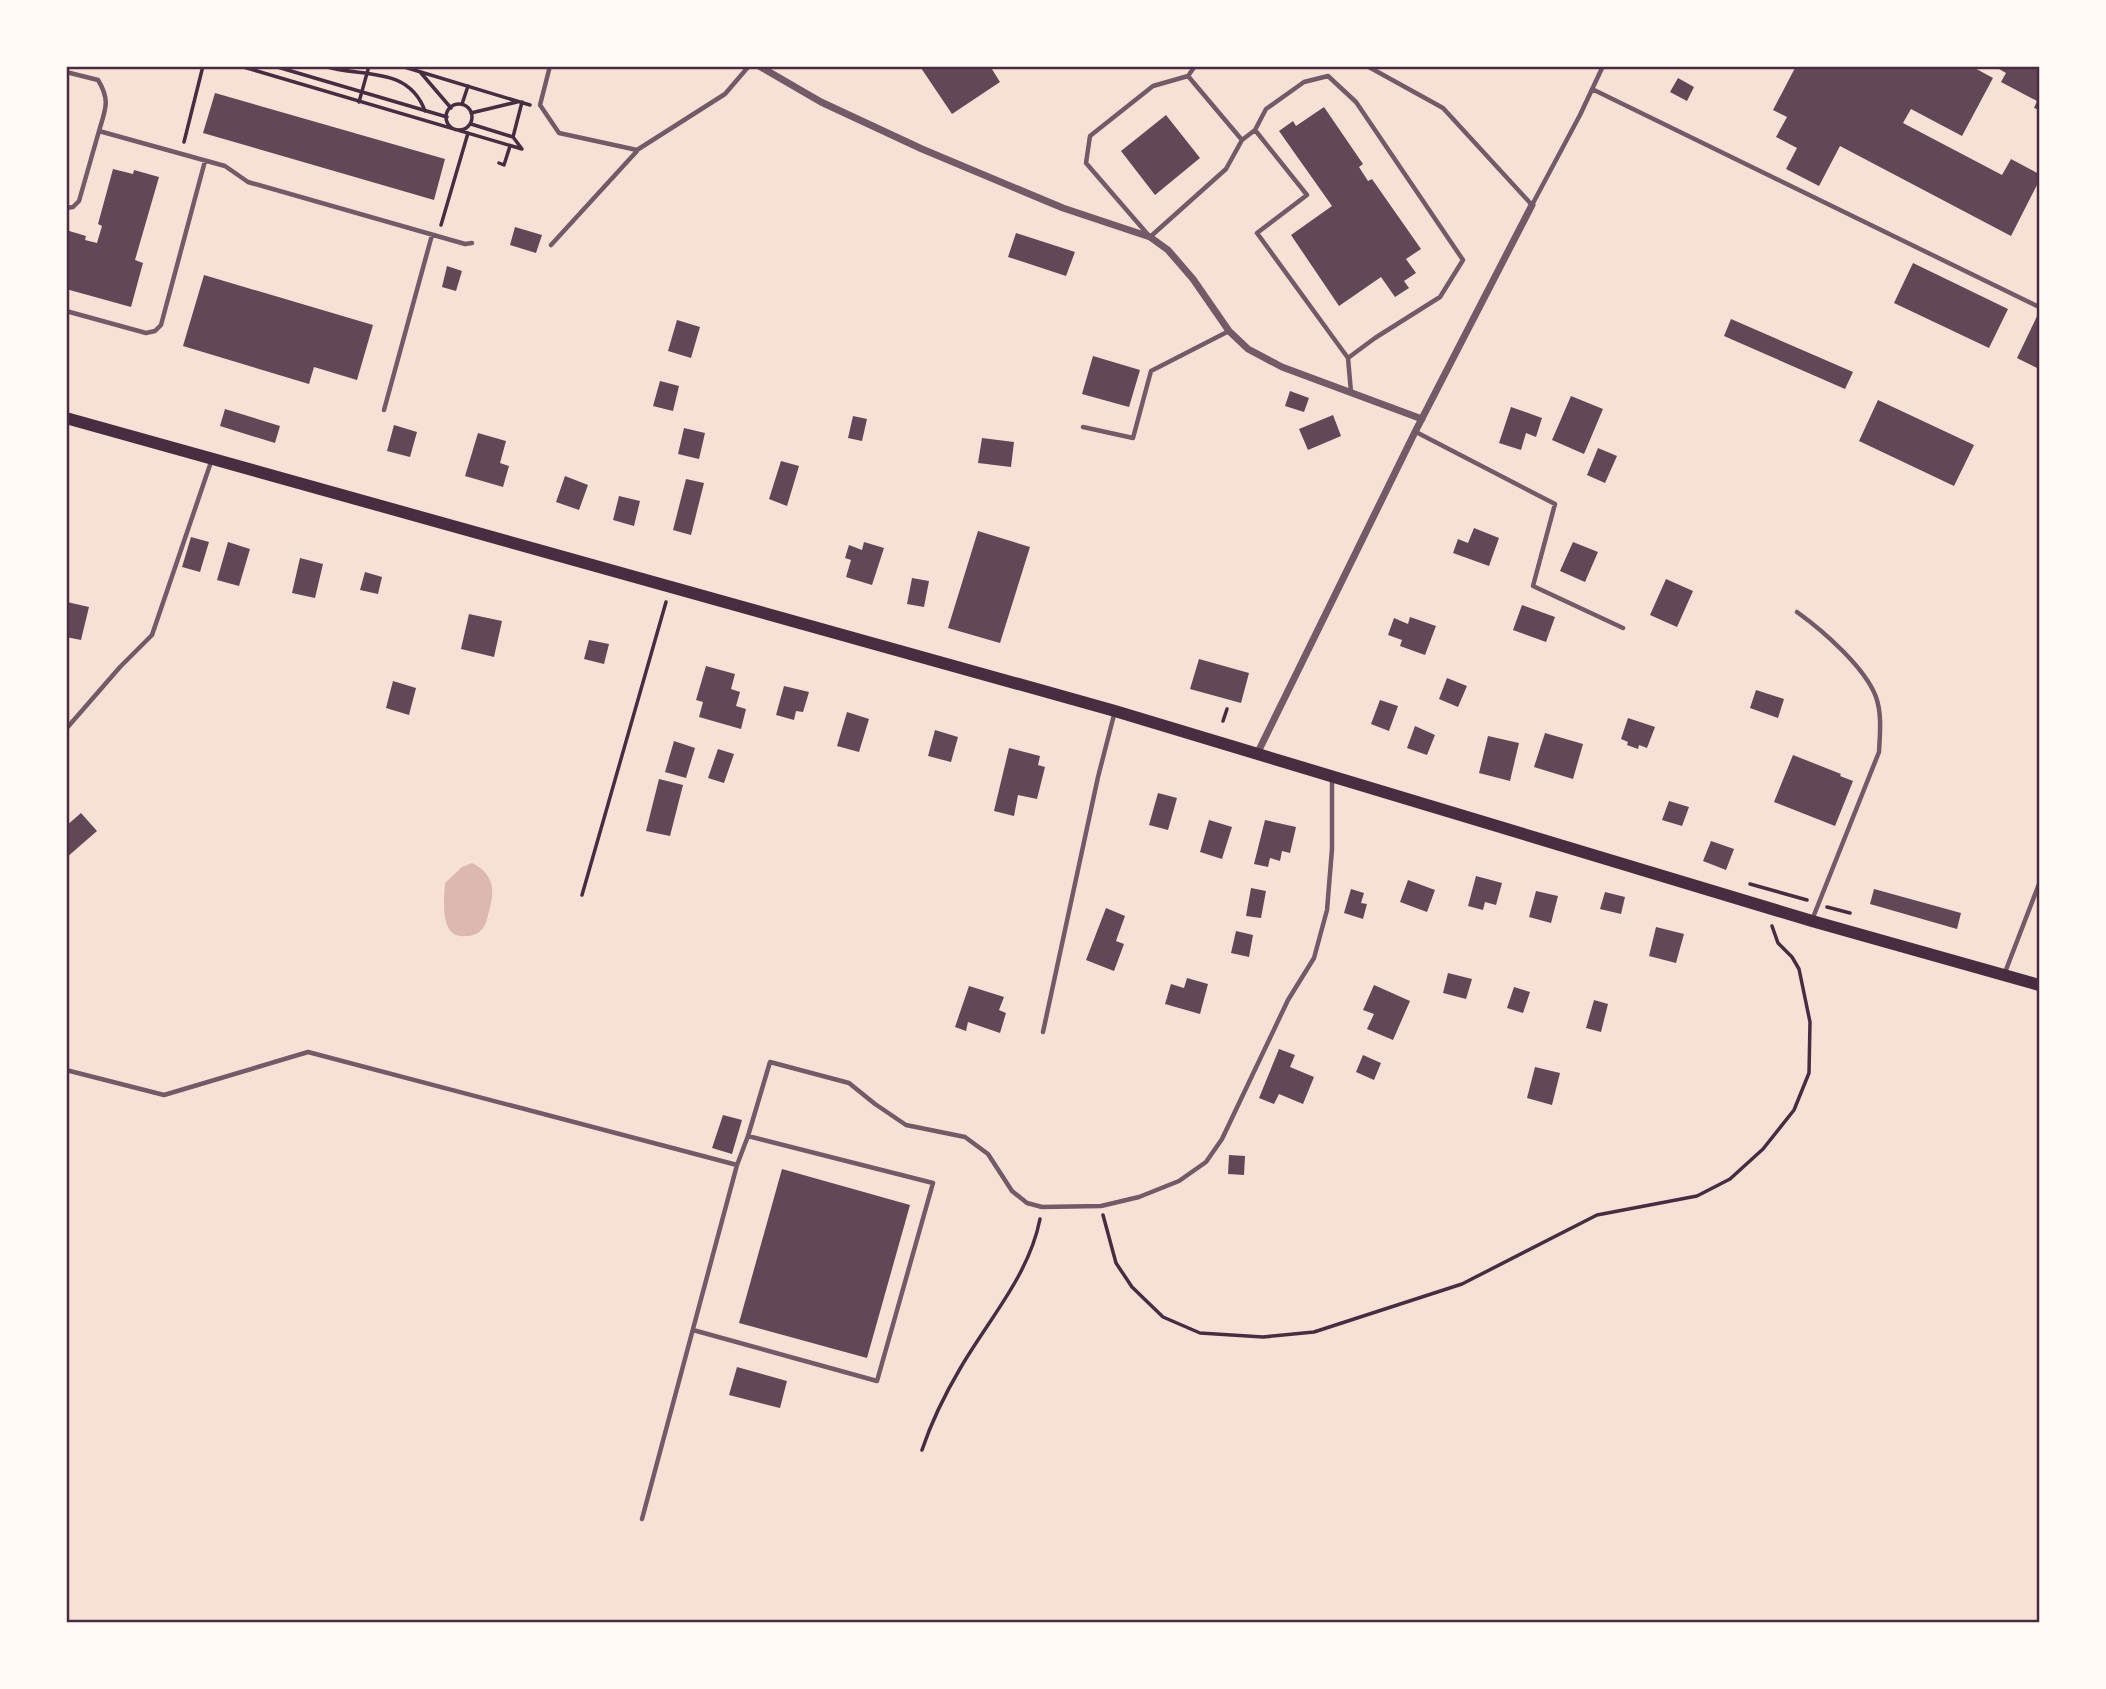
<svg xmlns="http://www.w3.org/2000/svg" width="2106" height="1689" font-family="'Alegreya Sans',sans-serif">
<rect width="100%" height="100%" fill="#f7e1d7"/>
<path fill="#dcb8b0" d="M472,863C496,875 495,893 488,915C487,920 485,927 481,930C478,934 471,936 466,936C439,940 444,899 445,883L462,867Z"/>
<path fill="#644757" d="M924,66H990L1000,82L952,114L921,68Z
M1796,66H1971L1993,78L1962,136L1911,109L1903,123L2002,175L2011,159L2039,174V181L2011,236L1840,146L1819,186L1786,169L1797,148L1776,137L1787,117L1773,110Z
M1994,66H2039V110L2034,108L2037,101L2001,82L2006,73Z
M1678,78L1694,87L1687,101L1670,92Z
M215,93L445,159L434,200L203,133Z
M1324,107L1363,164L1359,167L1368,181L1372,179L1421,249L1406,259L1416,273L1404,281L1409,288L1395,297L1381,277L1339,306L1291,235L1332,206L1279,131L1293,121L1296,126Z
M1166,115L1200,158L1155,195L1121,151Z
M113,169L133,174L134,170L159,177L135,260L143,263L131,307L66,289V230L86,236L85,240L97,243L102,226L98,224Z
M515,227L542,235L536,253L510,245Z
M1016,233L1075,252L1066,276L1008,257Z
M1913,263L2008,309L1989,348L1894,303Z
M447,266L462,271L456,291L442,287Z
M204,275L373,325L357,380L314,367L309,384L183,346Z
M2039,312V369L2017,358Z
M1731,319L1853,372L1845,389L1724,336Z
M677,320L700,327L691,358L668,351Z
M1093,356L1140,370L1129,407L1082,394Z
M660,381L679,386L673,411L653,406Z
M1290,391L1309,398L1304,412L1285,406Z
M1571,396L1603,409L1584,454L1552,440Z
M1878,400L1974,445L1954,486L1859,441Z
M1511,407L1542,418L1536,437L1526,433L1521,450L1499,443Z
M225,409L280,426L275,443L220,426Z
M1333,415L1341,436L1308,450L1299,429Z
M853,416L867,419L862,441L848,438Z
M394,425L417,432L410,457L387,451Z
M684,428L705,433L699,459L678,454Z
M478,433L506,441L500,463L509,466L503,487L465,476Z
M982,438L1014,442L1011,467L978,463Z
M1598,448L1617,456L1605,483L1587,475Z
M781,461L799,466L787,506L769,499Z
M565,476L588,485L579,510L556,502Z
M686,479L704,483L691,535L673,530Z
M619,496L640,501L634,526L613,520Z
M1474,528L1499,538L1489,566L1453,553L1458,539L1468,543Z
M978,531L1030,547L1000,643L948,628Z
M191,537L209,542L200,572L182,567Z
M228,542L250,549L239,586L217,580Z
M864,542L884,548L872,585L846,577L851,560L845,558L849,545L862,550Z
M1573,542L1598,552L1585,582L1560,571Z
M300,558L323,564L315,598L292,593Z
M365,572L382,577L378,594L360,590Z
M912,578L929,581L924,607L907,604Z
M1666,579L1693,591L1677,627L1650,615Z
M67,602L89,607L81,640L66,637Z
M1522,605L1555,617L1546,642L1513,630Z
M469,614L502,621L494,657L461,649Z
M1410,617L1436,626L1425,655L1400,646L1402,640L1388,635L1394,618L1408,624Z
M589,640L609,644L604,664L584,659Z
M1199,659L1249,673L1241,703L1190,689Z
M706,666L735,674L731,689L740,692L736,706L746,709L741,729L699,717L703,702L696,700Z
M1447,678L1467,686L1458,707L1439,699Z
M393,681L416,688L409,715L386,708Z
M784,686L809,692L803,712L796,711L794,720L776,715Z
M1756,690L1784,699L1778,718L1750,708Z
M1380,700L1398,706L1389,731L1371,724Z
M847,712L869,719L859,752L837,746Z
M1628,718L1655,727L1647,748L1639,745L1638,749L1627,745L1628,742L1621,739Z
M1415,726L1435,735L1427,755L1407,748Z
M935,730L958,737L951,762L928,756Z
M1545,733L1583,744L1573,779L1534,767Z
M1488,736L1519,743L1510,781L1479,773Z
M674,741L695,748L686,778L665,772Z
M1009,748L1040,756L1038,765L1045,767L1037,799L1018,795L1014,816L994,811Z
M718,749L734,754L724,783L708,778Z
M1793,755L1841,774L1840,776L1853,781L1835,826L1774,802Z
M659,779L683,785L670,836L646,831Z
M1158,793L1177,798L1168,830L1149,825Z
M1669,801L1689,807L1682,826L1662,820Z
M81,813L97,831L66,858V826Z
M1209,820L1232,827L1222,859L1200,852Z
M1265,820L1296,827L1290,853L1282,851L1280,861L1270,858L1268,867L1254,864Z
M1711,841L1734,849L1726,870L1703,861Z
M1476,876L1502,883L1496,905L1485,902L1483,910L1468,906Z
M1408,880L1435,890L1427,912L1400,902Z
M1251,888L1266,891L1261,918L1246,916Z
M1351,889L1364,893L1361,903L1367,904L1363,919L1344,913Z
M1874,889L1961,913L1957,929L1870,904Z
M1536,891L1558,896L1551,923L1529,917Z
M1605,892L1625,897L1621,914L1600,909Z
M1106,908L1125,916L1116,941L1124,944L1114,971L1086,960Z
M1656,927L1684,934L1676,963L1649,956Z
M1236,931L1253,935L1249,957L1231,953Z
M1448,973L1472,979L1466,999L1443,993Z
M1187,978L1208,984L1200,1014L1165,1004L1171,984L1184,988Z
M1374,985L1410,1001L1393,1040L1367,1029L1374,1014L1363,1010Z
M969,986L1004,997L999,1010L1006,1013L1000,1033L968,1022L966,1031L955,1027Z
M1514,987L1530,992L1523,1013L1507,1008Z
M1594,1000L1608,1004L1601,1032L1586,1028Z
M1279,1049L1295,1055L1290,1067L1314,1077L1303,1104L1279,1094L1274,1104L1259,1098Z
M1363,1055L1381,1063L1374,1080L1356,1072Z
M1535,1067L1560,1073L1552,1105L1527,1098Z
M723,1115L742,1120L732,1154L712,1148Z
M1229,1155L1245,1156L1244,1175L1228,1174Z
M782,1169L910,1205L867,1358L739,1323Z
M737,1367L787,1381L780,1408L729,1395Z"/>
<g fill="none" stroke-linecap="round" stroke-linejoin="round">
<path stroke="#4a2c40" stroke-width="3.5" d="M240,66L522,149L513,137L522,102
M274,66L447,117
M324,66C361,78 408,65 425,111
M401,66L530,105
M421,73L451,108
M359,102L369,66
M462,104L468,86
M446 117a13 13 0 1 1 26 0a13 13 0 1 1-26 0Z
M471,113L517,102
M471,124L513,137
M184,142L203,66
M499,163L504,165L510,146
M441,225L468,133
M1223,721L1227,709
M1750,884L1807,900
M582,895L666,602
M1827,907L1850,913
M1103,1215L1116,1263L1132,1287L1163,1317L1200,1333L1263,1337L1314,1332L1462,1284L1597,1215L1697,1196L1730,1179L1763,1149L1794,1110L1809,1073L1810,1022L1799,969L1792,957L1778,943L1772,926
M922,1450C932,1420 945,1394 961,1367C989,1319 1029,1275 1040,1219"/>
<path stroke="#755966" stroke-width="4.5" d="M550,66L540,105L559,133L637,150L725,94L749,66
M1195,66L1188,76L1242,140L1255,130L1266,109L1304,82L1328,76L1356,102L1463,260L1440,297L1375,338L1348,358L1351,392
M1367,66L1443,108L1532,205L1580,115L1603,66
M66,72L98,80C111,101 105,110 99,131L225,166L248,182L465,244L472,243
M1188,76L1153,86L1090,136L1086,163L1150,237L1226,169L1242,140
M1592,89L2039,307
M1255,130L1307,195L1257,233L1348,358
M66,208L73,207L79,201L99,131
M551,245L637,151
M66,311L146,333L155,331L161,325L205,161
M384,410L432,235
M1083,427L1133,438L1151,371L1229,331
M1416,432L1555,504L1533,586L1623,628
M1797,612C1822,630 1865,667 1876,697C1882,714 1880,734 1879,752L1812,920
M66,729L120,667L152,635L212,459
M2004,975L2039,884
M1043,1032L1098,777L1115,711
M66,1070L164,1095L308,1052L737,1165L642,1519
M748,1136L770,1062L849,1083L875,1104L906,1125L965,1137L988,1154L1012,1191L1027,1203L1042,1207L1101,1206L1139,1197L1179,1181L1206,1162L1222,1139L1288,1000L1314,958L1327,910L1332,849V780
M693,1330L877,1381L933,1183L748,1136L737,1165"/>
<path stroke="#755966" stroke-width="7" d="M759,66L821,102L922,149L1063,208L1150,237L1168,250L1193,279L1229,331L1248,349L1282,367L1422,419
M1257,754L1415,432L1532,205"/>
<path stroke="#4a2c40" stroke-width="12" d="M66,418L1115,711L1812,921L2039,985"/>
</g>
<rect width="2106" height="1689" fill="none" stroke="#fffaf5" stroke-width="136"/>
<rect x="68" y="68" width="1970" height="1553" fill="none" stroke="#4a2c40" stroke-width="2.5"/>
</svg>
